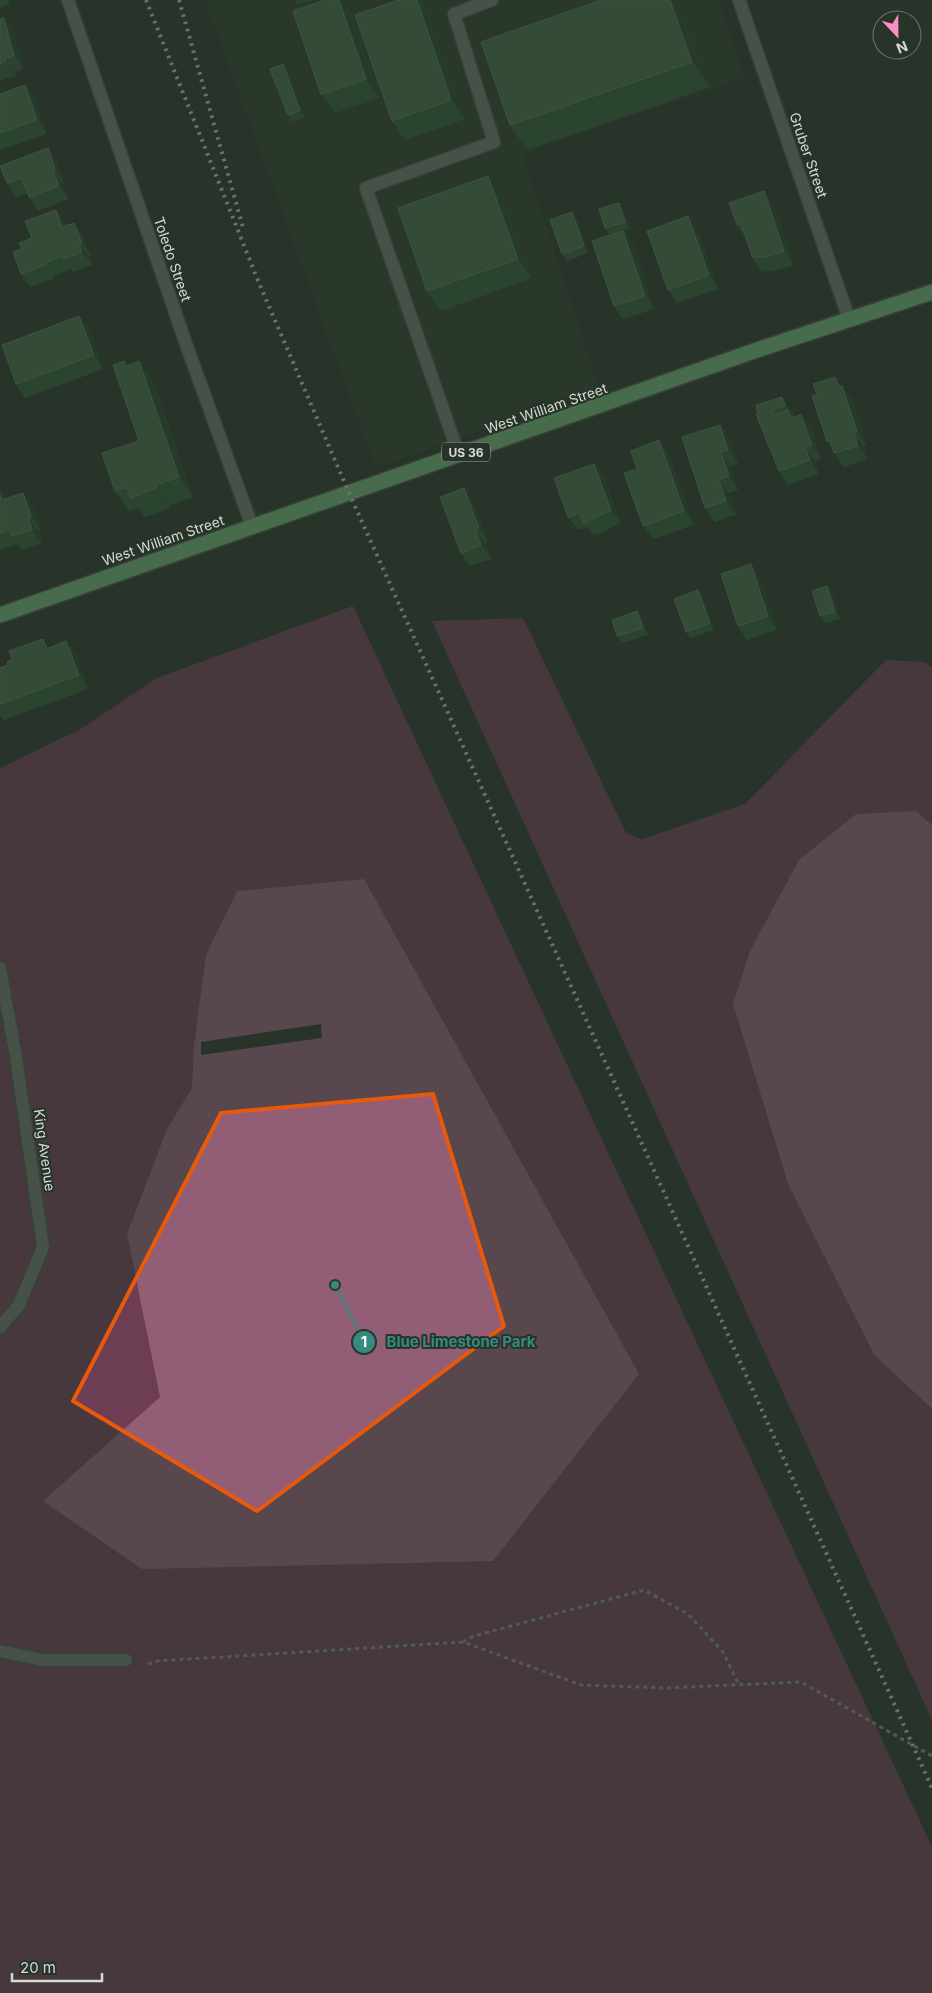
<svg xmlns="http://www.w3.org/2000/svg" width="932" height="1993" font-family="Inter,sans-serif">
<rect width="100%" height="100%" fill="#28342a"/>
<path fill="#2c3d2e" d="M205,0H718L745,77L523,154L598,387L376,468Z"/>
<path fill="#6c3d53" d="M353,606L932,1847V1993H0V768L81,729L157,678Z
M523,618L626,833L642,839L745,804L886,660L925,662L932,668V825L916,811L733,1004L788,1184L874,1355L932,1409V1720L432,621Z"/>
<path fill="#925e75" d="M916,811L932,825V1409L874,1355L788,1184L733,1004L750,951L799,860L856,814Z
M364,879L639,1374L493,1561L142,1569L43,1501L160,1397L127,1234L167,1129L192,1088L194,1045L206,955L237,891Z"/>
<path fill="#28342a" d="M321,1024L322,1038L201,1055V1042Z"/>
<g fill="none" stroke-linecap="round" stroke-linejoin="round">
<g stroke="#485148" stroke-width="15">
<path id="lane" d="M459,455L366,188L494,142L454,14L492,0
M0,1651L43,1660H126"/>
</g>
<g stroke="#485148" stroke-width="15">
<path id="street" d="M68,0L186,344L252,526
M739,0L849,319
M0,968L16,1057L43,1247L19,1305L0,1327"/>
</g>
<g stroke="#485148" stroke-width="18">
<path id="highway" d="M0,615L754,351L932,292"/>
</g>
<path stroke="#828b83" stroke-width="3" stroke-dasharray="4 4" stroke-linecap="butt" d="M463,1642L474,1636L644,1590L688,1614L723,1652L739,1685
M148,1664L157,1661L463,1642L581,1685L666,1688L801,1682L932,1756"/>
<use href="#lane" stroke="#6a776b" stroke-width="12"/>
<use href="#street" stroke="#6a776b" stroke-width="12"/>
<use href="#highway" stroke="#6eb077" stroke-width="15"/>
<path stroke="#b6beb7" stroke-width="4" stroke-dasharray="2.5 5" stroke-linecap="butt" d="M146,0L259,283L349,493L932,1788
M179,0L244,231"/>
</g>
<path fill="#305837" d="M0,0H8L10,4L0,8Z
M294,0H313L297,5Z
M325,0H341L352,15L380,98L335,113L321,94Z
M398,0H424L465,119L405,140L392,121Z
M601,0H678L680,3L710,87L527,150L510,125Z
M4,18L13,31L23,69L15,72L16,75L0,81V19Z
M283,64L288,71L305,117L293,122L288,115Z
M25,85L34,99L47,134L0,150V94Z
M48,148L57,162L64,182L62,183L69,199L38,211L29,197L27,193L16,197L7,183Z
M764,191L773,205L794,265L771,272L770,270L762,272L753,258L745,237L737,225Z
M502,195L532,278L441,311L427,291Z
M619,203L624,210L630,229L624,231L633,244L654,309L623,319L614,306L610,235L605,228Z
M56,210L66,226L84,236L91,256L89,257L92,265L73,272L71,269L53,276L54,279L30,287L21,274L22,249Z
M572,212L577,219L588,253L567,261L562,254Z
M698,230L718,289L677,303L668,290Z
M89,330L103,369L25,398L16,384Z
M128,366L153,381L193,497L170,505L171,508L145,517L138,508L129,511L115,491L139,441Z
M841,386L852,399L866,445L863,446L867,459L844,467L834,453L833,449L827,441Z
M782,397L791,410L794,417L801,415L811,428L821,459L815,461L819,474L788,485L779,471L758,413Z
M682,437L730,438L738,464L731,466L738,490L729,493L736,515L715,522L705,508Z
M659,440L669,454L694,525L653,539L643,526L637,469Z
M594,464L604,477L621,523L594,536L587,527L578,530L568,517Z
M0,489L6,498L33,506L41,530L38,531L42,543L22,550L18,544L0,550Z
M473,502L488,541L485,543L491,559L470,566L461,553Z
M760,578L777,630L747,640L738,626Z
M827,586L832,593L840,619L825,623L820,616Z
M698,590L703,597L714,630L691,638L686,632Z
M637,611L642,618L648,635L622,643L617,636Z
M43,639L49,648L66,641L76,655L88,689L4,720L0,715V668L8,665L12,660Z"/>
<path fill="#26442b" d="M339,0H341L352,15L380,98L366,79Z
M417,0H424L465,119L451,100Z
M670,0H678L680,3L710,87L692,62Z
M4,18L13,31L23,69L14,56Z
M5,59L15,72L16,75L6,61Z
M283,64L288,71L305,117L300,110Z
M25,85L34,99L47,134L37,120Z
M48,148L57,162L64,182L55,169Z
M53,169L62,183L69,199L59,186Z
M488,176L502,195L532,278L518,259Z
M764,191L773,205L794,265L784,251Z
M619,203L624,210L630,229L625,222Z
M56,210L66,224L72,240L62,227Z
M572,212L577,219L588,253L584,246Z
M688,216L698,230L718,289L709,275Z
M74,223L84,236L91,256L82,243Z
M623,231L633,244L654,309L645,296Z
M79,244L89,257L92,265L82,252Z
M44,263L53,276L54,279L45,265Z
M79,316L89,330L103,369L94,355Z
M139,361L153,381L193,497L179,477Z
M835,377L852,399L866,445L857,431L839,387Z
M782,397L791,410L794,419L785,406Z
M801,415L811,428L821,459L812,445Z
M720,425L730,438L738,464L728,450Z
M854,432L863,446L867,459L858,446Z
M659,440L669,454L694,525L684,511Z
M805,447L815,461L819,474L810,460Z
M721,452L731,466L738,490L729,476Z
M594,464L604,477L621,523L611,510Z
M719,480L729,493L736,515L726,501Z
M156,485L170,505L171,508L157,488Z
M464,488L473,502L488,541L479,528Z
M0,489L6,498L11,513L2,500L0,494Z
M23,493L33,506L41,530L31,517Z
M29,517L38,531L42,543L32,530Z
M475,529L485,543L491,559L481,545Z
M751,564L760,578L777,630L768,616Z
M827,586L832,593L840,619L835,612Z
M698,590L703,597L714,630L710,623Z
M637,611L642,618L648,635L643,628Z
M43,639L53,653L47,649Z
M66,641L76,655L88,689L79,675Z"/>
<path fill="#426648" stroke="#59785e" d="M325,0H339L366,79L321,94L293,11Z
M398,0H417L451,100L392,121L355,15Z
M601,0H670L692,62L510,125L481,42Z
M4,18L14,56L5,59L6,61L0,64V19Z
M283,64L300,110L288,115L270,69Z
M25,85L37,120L0,133V94Z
M48,148L55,169H53L59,186L29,197L22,178L7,183L0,166Z
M488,176L518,259L427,291L398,208Z
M764,191L784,251L762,258L761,256L753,258L741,223L737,225L729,203Z
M619,203L625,222L605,228L599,209Z
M56,210L62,227L74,223L82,243L79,244L82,252L63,259L62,256L44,263L45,265L21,274L13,252L22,249L19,243L32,238L25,221Z
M572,212L584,246L562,254L550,220Z
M688,216L709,275L668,290L647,231Z
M623,231L645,296L614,306L592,241Z
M79,316L94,355L16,384L2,345Z
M124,361L126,366L139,361L179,477L156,485L157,488L131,498L127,487L115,491L102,453L139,441L113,365Z
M835,377L839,387L842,386L857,431L854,432L858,446L834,453L830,440L827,441L812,396L817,394L813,384Z
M782,397L785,406L773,409L775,415L788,410L791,418L801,415L812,445L805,447L810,460L779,471L756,414L758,413L756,405Z
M720,425L728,450L721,452L729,476L719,480L726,501L705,508L682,437Z
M659,440L684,511L643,526L624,473L637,469L631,451Z
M594,464L611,510L584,523L580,513L568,517L554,478Z
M464,488L479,528L475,529L481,545L461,553L440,497Z
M23,493L31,517H29L32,530L12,536L10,530L0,533V494L2,500Z
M751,564L768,616L738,626L721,574Z
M827,586L835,612L820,616L812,591Z
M698,590L710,623L686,632L674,599Z
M637,611L643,628L617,636L612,620Z
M43,639L47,649L66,641L79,675L0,704V668L8,665L7,662L12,660L9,651Z"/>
<path d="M0 0H932V1993H0ZM433,1094L504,1326L257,1511L73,1401L221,1113Z" fill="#28342a" fill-opacity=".55" fill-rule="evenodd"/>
<path fill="none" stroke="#e8590c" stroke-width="4" stroke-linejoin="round" d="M433,1094L504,1326L257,1511L73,1401L221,1113Z"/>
<g text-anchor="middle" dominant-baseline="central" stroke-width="4" stroke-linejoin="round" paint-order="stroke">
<rect fill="#28342a" stroke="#a0a9a1" stroke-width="1" x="442" y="442.5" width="48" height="19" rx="4"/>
<g font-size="12" font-weight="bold" fill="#d4dbd4">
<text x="466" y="452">US 36</text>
</g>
<g font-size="14" fill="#d4dbd4" stroke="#28342a">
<text transform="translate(809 155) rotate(71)">Gruber Street</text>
<text transform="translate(173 259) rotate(71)">Toledo Street</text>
<text transform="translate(546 408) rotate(-19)">West William Street</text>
<text transform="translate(163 540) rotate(-19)">West William Street</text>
<text transform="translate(45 1150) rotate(82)">King Avenue</text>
</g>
</g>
<path fill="none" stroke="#368a82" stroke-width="2" d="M335 1285L364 1342"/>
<g fill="#368a82" stroke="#28342a" stroke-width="2">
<circle cx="335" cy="1285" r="5"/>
<circle cx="364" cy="1342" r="12"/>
</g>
<g font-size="15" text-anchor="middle" font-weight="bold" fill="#fff">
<text x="364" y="1347">1</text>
</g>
<g font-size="15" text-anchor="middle" font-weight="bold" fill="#368a82" stroke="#28342a" stroke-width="4" stroke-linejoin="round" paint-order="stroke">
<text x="461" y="1347">Blue Limestone Park</text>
</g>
<g transform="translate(897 35) rotate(158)"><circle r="24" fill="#28342a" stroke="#6d776e"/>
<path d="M0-4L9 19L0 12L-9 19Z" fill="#fc8fc1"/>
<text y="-8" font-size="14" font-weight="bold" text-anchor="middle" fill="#d4dbd4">N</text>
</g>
<path d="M12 1973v8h90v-8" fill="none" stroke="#d4dbd4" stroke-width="2.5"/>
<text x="20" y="1973" font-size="15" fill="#d4dbd4" stroke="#28342a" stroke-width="4" paint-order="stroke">20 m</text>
</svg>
